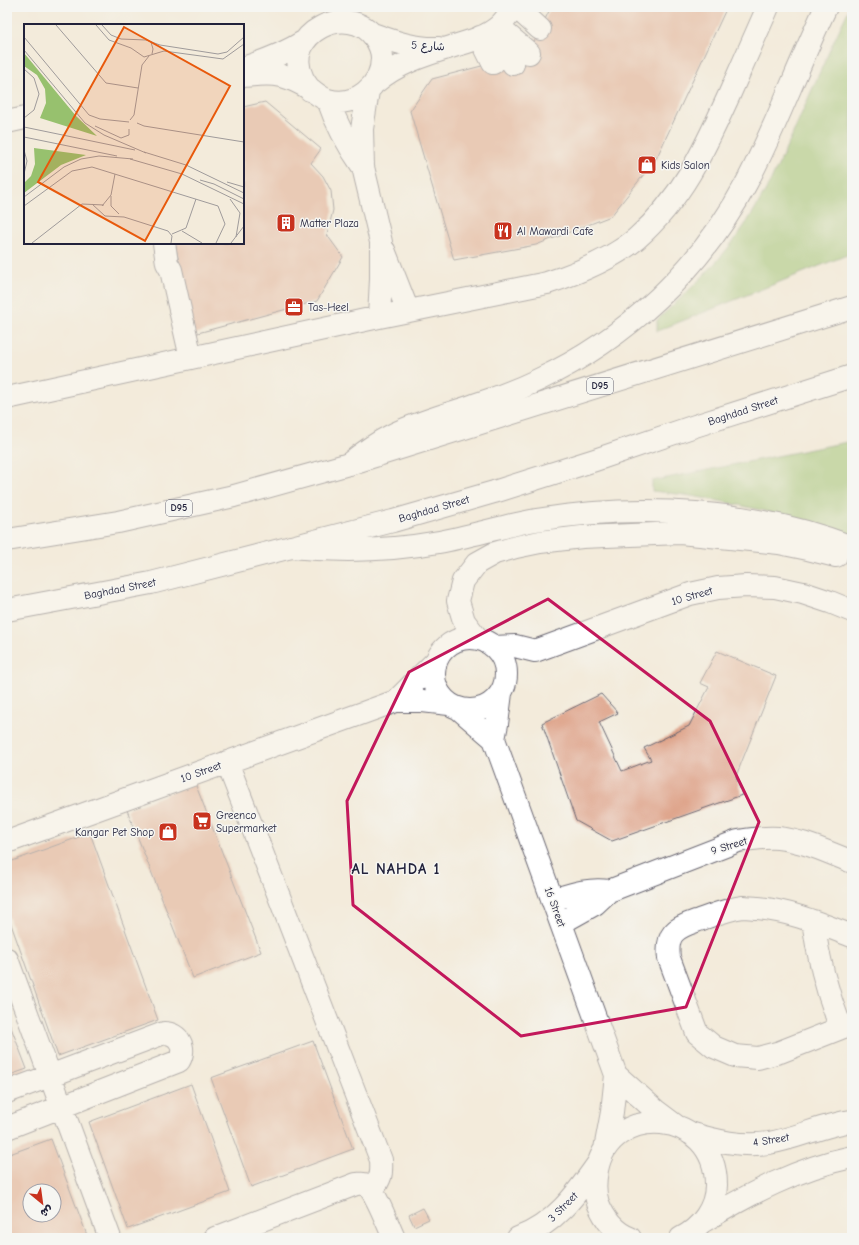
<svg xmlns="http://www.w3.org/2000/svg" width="859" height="1245" font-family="'Comic Neue','Playpen Sans Arabic',sans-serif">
<rect width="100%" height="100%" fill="#f6f6f2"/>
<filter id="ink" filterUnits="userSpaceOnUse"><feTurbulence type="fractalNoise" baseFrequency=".025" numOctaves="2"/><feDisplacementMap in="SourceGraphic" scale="8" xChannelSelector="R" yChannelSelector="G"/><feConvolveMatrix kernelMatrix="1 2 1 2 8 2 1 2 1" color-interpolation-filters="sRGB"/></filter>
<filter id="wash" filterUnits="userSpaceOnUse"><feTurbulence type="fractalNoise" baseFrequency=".012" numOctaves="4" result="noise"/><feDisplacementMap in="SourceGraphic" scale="16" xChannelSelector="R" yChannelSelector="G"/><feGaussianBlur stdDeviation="0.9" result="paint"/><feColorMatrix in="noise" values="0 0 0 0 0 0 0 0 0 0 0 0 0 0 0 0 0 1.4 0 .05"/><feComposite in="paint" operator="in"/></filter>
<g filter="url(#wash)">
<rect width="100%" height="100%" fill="#f3ebdb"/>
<path fill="#97c16e" stroke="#5c7254" d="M850,7H852V253L657,331V320C686,293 715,267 738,235C768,193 787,147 807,101C821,69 835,38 850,7Z
M852,441V536C786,515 721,498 652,491V481Z"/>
<g id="blocks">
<path fill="#dea288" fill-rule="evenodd" d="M551,7H727L656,159L611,216L536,245L454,260L410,111L432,79L493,63L533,44Z
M265,102L321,149L311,163L323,176L331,191L333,210L327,235L343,257L317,301L194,334L175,243H243V107Z
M717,651L776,676L736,776L742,795L612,841L576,821L542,723L601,694L618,713L599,722L622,771L651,760L644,748L689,726L709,687L700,683Z
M195,783L261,952L193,978L127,810Z
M90,833L158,1020L58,1056L7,913V863Z
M7,1017L27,1069L7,1076Z
M313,1041L353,1149L251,1187L211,1078Z
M191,1084L230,1192L128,1229L89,1122Z
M51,1139L88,1238H7V1155ZM30,1191H54V1215H30Z
M423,1208L429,1219L414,1226L409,1215Z"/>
</g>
</g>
<g filter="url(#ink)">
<use href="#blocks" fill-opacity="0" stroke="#6b6873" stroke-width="1"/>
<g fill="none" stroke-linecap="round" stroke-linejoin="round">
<g stroke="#6b6873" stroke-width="24">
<path id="minor" d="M516,7L540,29
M498,27L529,53
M491,32L505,48L508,56L513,64
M373,34C395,42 416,49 439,48
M480,37L493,63
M243,68C265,61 284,54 303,42
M243,76C256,75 269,73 282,76C292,79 302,84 310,89C316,93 321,98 328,100C355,108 382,86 382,58C382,51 379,44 375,38C349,0 280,34 303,79C305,83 308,86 310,90
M376,82C397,64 424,55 451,47C467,42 485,38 499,26C505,21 509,14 514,7
M368,91L362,129L363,167L381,242V279L379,317
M328,100C336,124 349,147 363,167
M7,122L25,118
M164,243L167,263L171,270L191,358
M384,250L408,311
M7,398L379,317L547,283C578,273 611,260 636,239C683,198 705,148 730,93C743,64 755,36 768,7
M434 674a36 36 0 1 1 72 0a36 36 0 1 1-72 0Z
M494,647L515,646L535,651
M535,651L690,594L718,588L746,586L775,587L803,593L830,602L852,611
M396,701L436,661
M458,708L494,739
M494,739L616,1075L612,1112L605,1149
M494,739L497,724L501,693
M227,762L381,1160C382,1175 381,1178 372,1191
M7,842L396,701H422L449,704
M552,900C572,894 588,888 609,891
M813,921C818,958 827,993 841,1028
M561,923L595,904L609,891L738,841C751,839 764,837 778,838C804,841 828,852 852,862
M852,936C821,924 791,911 758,908C753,908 748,907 743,907C727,909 711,916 696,921C675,928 666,934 669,958L697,1033L714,1047L735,1056L758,1058L780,1052L841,1028L852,1025
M7,959L110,1238
M616,1075L655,1110L675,1125
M7,1092L164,1033C179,1033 187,1048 179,1061L7,1128
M690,1133C716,1141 742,1147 769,1143C797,1138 823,1125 852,1121
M702,1222C749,1194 798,1168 852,1157
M215,1238L356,1184C359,1184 363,1183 365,1184C374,1187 389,1228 394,1238
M518,1238C554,1225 576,1195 597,1165
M630,1238C614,1232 604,1218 598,1203C594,1192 595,1181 597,1170C610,1102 716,1108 716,1185C716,1208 701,1228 681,1238"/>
</g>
<g stroke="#6b6873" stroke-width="24">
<path id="major" d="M7,540L118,522L234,496L349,464L852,307
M7,610L151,583L393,521L494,492L595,460L695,426L852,376"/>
</g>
<g stroke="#6b6873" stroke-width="24">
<path id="highway" d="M349,464C362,453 376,443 392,435C418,422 446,415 474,405C496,398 517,390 538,380C626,339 702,268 747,182C777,125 798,65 826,7
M291,547C341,552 389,551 439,542C471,536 503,526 536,520C639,503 754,509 852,547
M477,638L464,621L458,601L463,581L477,563L495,553L516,547L540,542L582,537L680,533L779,543L808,549L836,556"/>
</g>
<use href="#minor" stroke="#fff" stroke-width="22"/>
<use href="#major" stroke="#fff" stroke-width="22"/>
<use href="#highway" stroke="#fff" stroke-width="22"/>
</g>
</g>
<path d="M0 0H859V1245H0ZM548,599L710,721L759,822L686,1007L521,1036L353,905L347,801L409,672Z" fill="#f3ebdb" fill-opacity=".55" fill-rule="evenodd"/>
<path fill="none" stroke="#c2185b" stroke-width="3" stroke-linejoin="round" d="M548,599L710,721L759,822L686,1007L521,1036L353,905L347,801L409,672Z"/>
<defs>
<g id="shop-square" transform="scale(1)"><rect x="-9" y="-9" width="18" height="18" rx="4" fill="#c8321e" stroke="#f6f6f2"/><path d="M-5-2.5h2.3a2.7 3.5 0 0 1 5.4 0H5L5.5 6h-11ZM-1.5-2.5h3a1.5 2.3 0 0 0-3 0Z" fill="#fff"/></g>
<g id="building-square" transform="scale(1)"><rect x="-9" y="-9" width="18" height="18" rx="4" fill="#c8321e" stroke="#f6f6f2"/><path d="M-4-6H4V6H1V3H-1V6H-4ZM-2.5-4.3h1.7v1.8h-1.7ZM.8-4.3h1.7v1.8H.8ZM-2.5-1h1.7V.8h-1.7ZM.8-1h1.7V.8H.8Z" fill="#fff"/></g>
<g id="restaurant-square" transform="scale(1)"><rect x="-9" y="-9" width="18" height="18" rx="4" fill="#c8321e" stroke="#f6f6f2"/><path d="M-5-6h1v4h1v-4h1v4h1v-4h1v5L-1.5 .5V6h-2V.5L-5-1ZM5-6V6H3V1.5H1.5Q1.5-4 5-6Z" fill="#fff"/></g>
<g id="office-square" transform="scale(1)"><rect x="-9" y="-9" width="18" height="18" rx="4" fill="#c8321e" stroke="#f6f6f2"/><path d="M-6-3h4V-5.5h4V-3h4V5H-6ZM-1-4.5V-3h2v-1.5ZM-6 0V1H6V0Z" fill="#fff"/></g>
<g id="supermarket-square" transform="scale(1)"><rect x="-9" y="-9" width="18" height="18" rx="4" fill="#c8321e" stroke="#f6f6f2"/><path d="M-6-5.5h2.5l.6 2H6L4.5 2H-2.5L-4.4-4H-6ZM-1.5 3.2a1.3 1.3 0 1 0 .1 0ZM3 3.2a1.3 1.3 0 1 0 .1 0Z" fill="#fff"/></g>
</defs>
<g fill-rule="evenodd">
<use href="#shop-square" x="647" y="165"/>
<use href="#building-square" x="286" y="223"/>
<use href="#restaurant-square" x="503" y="231"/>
<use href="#office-square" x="294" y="307"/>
<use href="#supermarket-square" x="202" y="821"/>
<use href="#shop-square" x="168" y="832"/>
</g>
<g text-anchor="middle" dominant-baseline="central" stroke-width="3" stroke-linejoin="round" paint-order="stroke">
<g fill="#f6f6f2" stroke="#626272" stroke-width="1">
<rect x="587" y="378" width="26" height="16" rx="3"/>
<rect x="166" y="500" width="26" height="16" rx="3"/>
</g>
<g font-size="10" font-weight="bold" fill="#22223b">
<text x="600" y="386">D95</text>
<text x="179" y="508">D95</text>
</g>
<g font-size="11" fill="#22223b" stroke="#f6f6f2">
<text transform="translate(428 46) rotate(3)">شارع 5</text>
<text transform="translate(743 411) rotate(-18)">Baghdad Street</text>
<text transform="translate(434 509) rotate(-16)">Baghdad Street</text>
<text transform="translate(120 589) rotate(-11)">Baghdad Street</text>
<text transform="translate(692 596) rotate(-16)">10 Street</text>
<text transform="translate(201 772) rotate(-20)">10 Street</text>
<text transform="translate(729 846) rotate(-17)">9 Street</text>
<text transform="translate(555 907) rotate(70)">16 Street</text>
<text transform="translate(771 1140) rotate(-9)">4 Street</text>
<text transform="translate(563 1207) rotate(-45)">3 Street</text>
</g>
<g font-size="11" fill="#22223b" stroke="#f6f6f2" text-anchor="start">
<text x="661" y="165">Kids Salon</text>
<text x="300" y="223">Matter Plaza</text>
<text x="517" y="231">Al Mawardi Cafe</text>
<text x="308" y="307">Tas-Heel</text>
<text x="216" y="815">Greenco<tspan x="216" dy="13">Supermarket</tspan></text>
<text x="154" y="832" text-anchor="end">Kangar Pet Shop</text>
</g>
<g font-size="15" font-weight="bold" letter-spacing="1" fill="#22223b" stroke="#f6f6f2">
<text x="396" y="869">AL NAHDA 1</text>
</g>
</g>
<g transform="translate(24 24)">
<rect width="220" height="220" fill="#f3ebdb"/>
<path d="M0,29L52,92L73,112L16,94L22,79L21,65L13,51L0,42ZM10,124L62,131L37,141L0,169V159L7,152L11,140Z" fill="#97c16e"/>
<path fill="none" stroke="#9f9b9b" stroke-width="1" d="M32,1L82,59L114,64M72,1L85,16L107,24L120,33L140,27L199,35L220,20M78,1L87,11L97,15L122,16L136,21L194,30L203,28L220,13M0,13L65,91L76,95L105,98M127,18L129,25L128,30M0,26L61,99L80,111L122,129M0,45L10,54L15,70L10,86L0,94M106,96L110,91L118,41L125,32M113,99L120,102L220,118M71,102L97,114L105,111V105M0,103L111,126M0,113L93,132M0,126L3,137L0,150M120,128L162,141L220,169M106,135L158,150L220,180M176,156L190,160L220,175M203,158L220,163M87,172V182L95,190M0,173L40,143L57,135L75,132L109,135M206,175L216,189L212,213M68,180L81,192L100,193L144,207L148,212L147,219M0,182L48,147L68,143L194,182L201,200L192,219M78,182L87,171L91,150M158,207L178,219M148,210L162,204L172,175M8,219L58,180L80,181M207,219L220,202"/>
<path fill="#e8590c" fill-opacity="0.15" stroke="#e8590c" stroke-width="2" d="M100,3L206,62L121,217L14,158Z"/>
<rect width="220" height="220" fill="none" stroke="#22223b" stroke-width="2"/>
</g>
<rect width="859" height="1245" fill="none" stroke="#f6f6f2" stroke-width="24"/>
<g transform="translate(42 1203) rotate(151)"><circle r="19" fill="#f6f6f2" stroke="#a1a1a9"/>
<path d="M0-3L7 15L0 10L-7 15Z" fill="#c8321e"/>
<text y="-6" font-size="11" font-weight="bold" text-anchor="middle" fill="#22223b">ش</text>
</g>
</svg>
